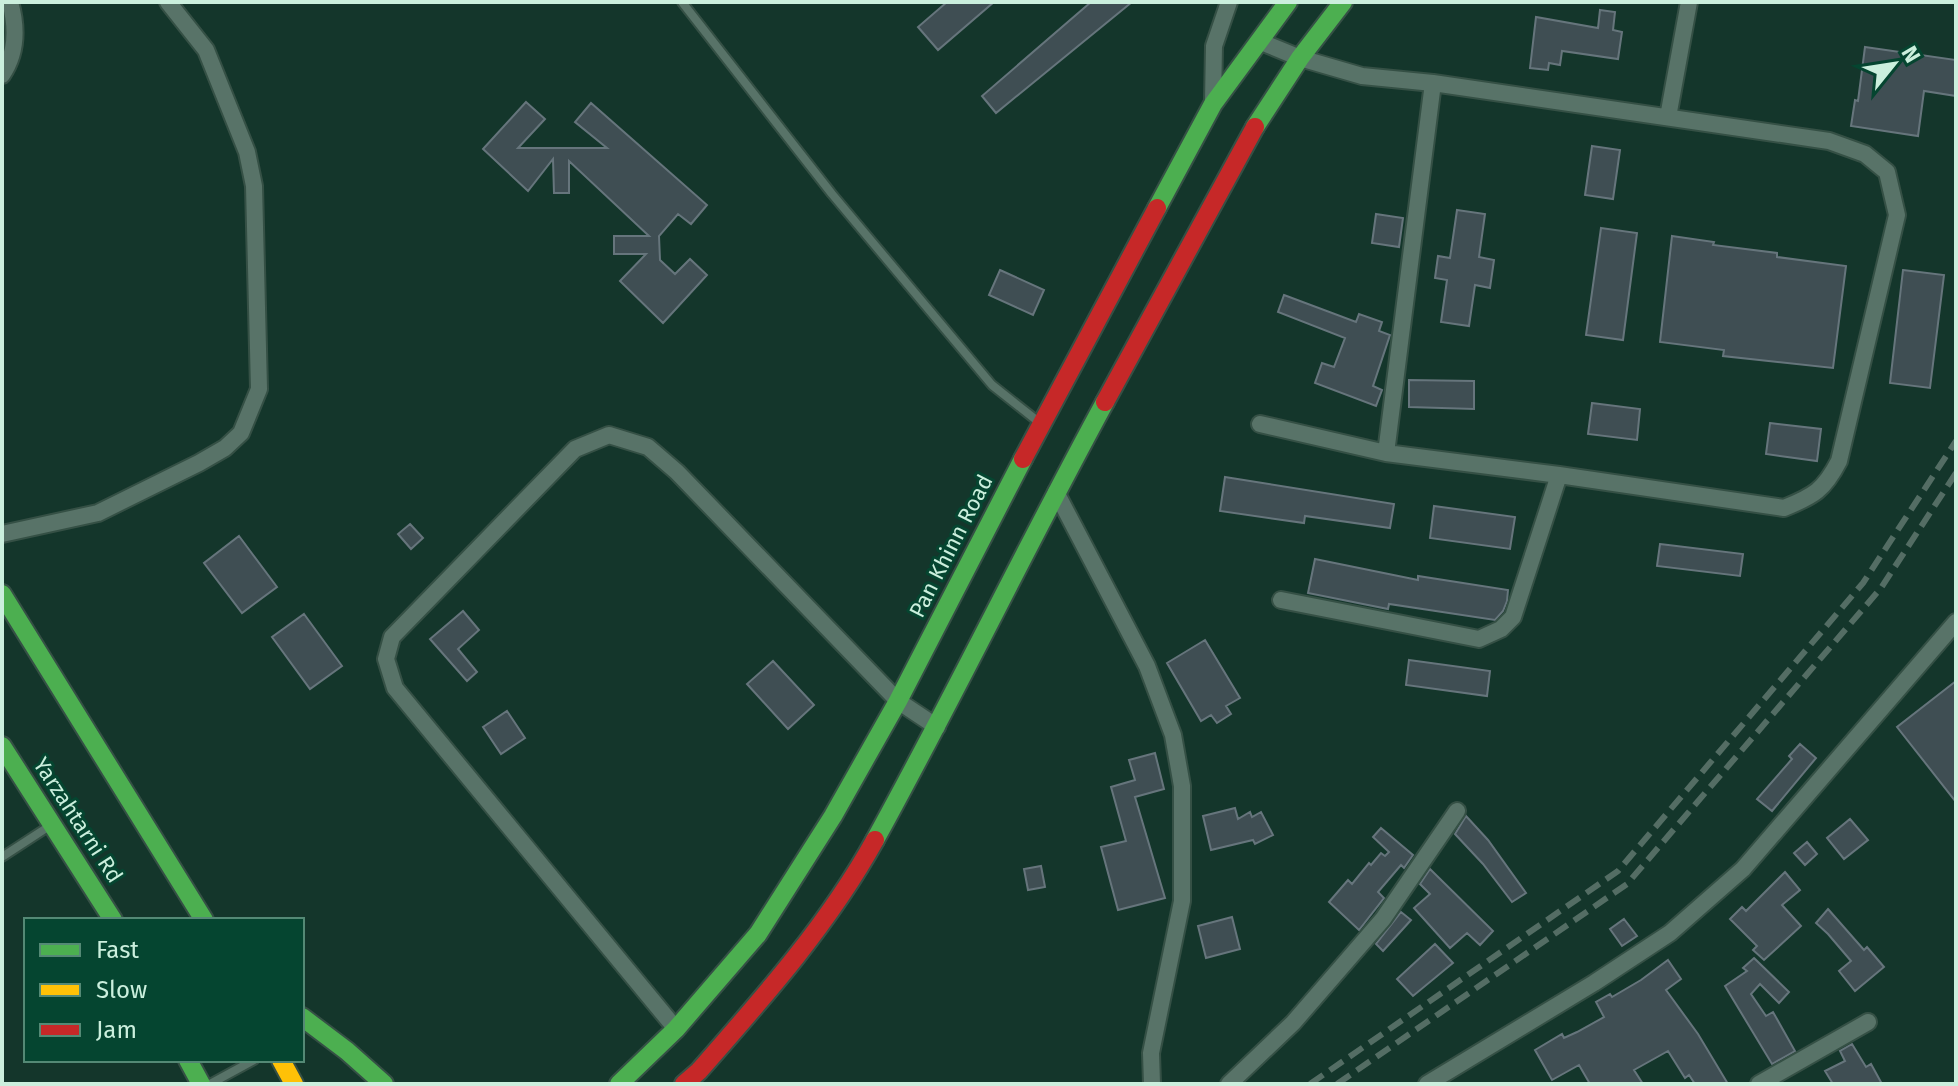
<svg xmlns="http://www.w3.org/2000/svg" width="1958" height="1086" font-family="'Fira Sans',sans-serif">
<rect width="100%" height="100%" fill="#14362b"/>
<path fill="#3f4e53" stroke="#66757c" stroke-width="2" d="M947,2H994L938,50L918,27Z
M1091,2H1132L996,113L982,96Z
M1600,10L1615,12L1613,30L1622,32L1618,59L1562,51L1560,65L1549,63L1548,70L1530,68L1536,17L1598,28Z
M1865,47L1956,60V96L1924,91L1918,136L1851,126L1855,100L1858,101Z
M526,102L545,119L518,148H607L575,122L591,103L707,205L691,224L678,214L659,236L660,260L675,274L690,259L707,275L663,323L620,281L646,254H614V236H649L569,161V193H554L553,159L528,191L483,149Z
M1592,146L1620,150L1613,199L1585,195Z
M1457,210L1485,214L1479,257L1494,260L1490,288L1475,285L1469,326L1441,322L1447,280L1435,278L1438,256L1450,258Z
M1376,214L1403,218L1399,247L1372,243Z
M1601,228L1637,233L1623,340L1586,335Z
M1672,236L1714,242L1713,245L1777,253V257L1846,266L1833,368L1723,356L1724,350L1660,342Z
M1000,270L1044,290L1033,315L989,295Z
M1903,270L1944,275L1930,388L1890,383Z
M1284,295L1356,322L1359,314L1382,322L1379,331L1390,335L1373,386L1382,390L1376,406L1315,383L1322,363L1334,367L1345,338L1278,312Z
M1409,380L1474,381V409L1409,407Z
M1592,403L1640,409L1637,440L1588,434Z
M1770,423L1821,429L1817,461L1766,454Z
M1225,477L1394,504L1390,528L1305,516L1304,523L1220,511Z
M1434,506L1515,517L1510,549L1430,538Z
M410,524L423,538L411,549L398,534Z
M239,536L277,587L242,613L204,563Z
M1660,544L1743,554L1740,576L1657,566Z
M1315,559L1418,580V576L1508,590L1507,601L1503,611L1495,620L1389,604L1388,609L1308,593Z
M463,611L479,630L458,649L477,672L467,681L430,639Z
M304,614L342,666L310,689L272,637Z
M1205,640L1240,698L1226,706L1231,714L1217,723L1211,715L1201,721L1167,663Z
M1409,660L1490,671L1487,696L1406,685Z
M773,661L814,705L788,729L747,684Z
M1956,681V802L1897,727Z
M507,711L525,738L501,754L483,727Z
M1800,744L1816,758L1772,811L1757,799L1792,759L1789,756Z
M1155,753L1164,789L1135,797L1165,898L1118,910L1101,847L1126,841L1111,787L1135,780L1129,760Z
M1235,808L1238,819L1250,812L1252,817L1261,812L1273,835L1255,844L1253,840L1211,850L1203,816Z
M1466,816L1488,840L1526,893L1512,902L1483,864L1455,834Z
M1850,819L1868,840L1844,859L1827,838Z
M1381,828L1413,855L1404,868L1401,865L1378,892L1384,898L1359,930L1329,902L1348,880L1352,884L1369,863L1371,865L1381,853L1385,856L1389,852L1373,837Z
M1807,842L1817,854L1805,865L1794,853Z
M1041,866L1045,887L1028,890L1024,869Z
M1430,869L1493,931L1480,945L1467,933L1450,948L1414,908L1430,894L1420,884Z
M1785,872L1800,890L1782,905L1801,926L1764,960L1753,950L1757,946L1730,919L1742,907L1746,911Z
M1828,909L1864,950L1867,947L1884,967L1855,991L1839,971L1851,961L1828,934L1816,923Z
M1401,912L1411,920L1383,951L1376,944Z
M1232,917L1240,949L1206,958L1198,926Z
M1624,919L1637,936L1622,946L1610,929Z
M1435,944L1453,963L1413,996L1397,979Z
M1754,958L1789,992L1779,1003L1760,984L1751,994L1766,1016L1773,1012L1795,1051L1772,1064L1725,986L1747,971L1743,968Z
M1668,960L1681,979L1666,990L1698,1034L1728,1084H1695L1689,1075L1685,1078L1668,1051L1634,1070L1643,1084H1590L1579,1065L1552,1080L1535,1050L1562,1034L1564,1038L1577,1032L1604,1017L1596,1002L1610,994L1612,997L1641,980Z
M1852,1044L1866,1067L1871,1064L1882,1084H1833L1825,1071L1845,1061L1840,1051Z"/>
<g fill="none" stroke-linecap="round" stroke-linejoin="round">
<g stroke="#355045" stroke-width="12">
<path id="lane" d="M682,2L832,194L992,385L1040,423
M2,857L48,827
M210,1084L254,1060"/>
</g>
<g stroke="#355045" stroke-width="20">
<path id="street" d="M1259,41L1300,58L1362,76L1433,83L1829,141L1865,154L1887,172L1897,215L1839,461C1824,490 1814,496 1784,508L1559,475L1386,453L1260,424
M2,75C17,53 17,27 10,2
M1213,102L1214,46L1229,2
M1668,117L1689,2
M1386,453L1433,83
M1056,492L1147,666L1173,735L1182,786V901L1151,1053L1152,1084
M2,534L98,513L199,463L225,448L241,433L259,389L254,186L247,152L206,50L168,2
M1281,600L1479,639L1501,629L1513,617L1559,475
M676,1029L395,688L386,659L392,637L575,449L609,435L648,447L677,472L898,701L937,727
M1229,1084L1293,1023L1383,919L1457,811
M1427,1084L1594,983L1670,933L1743,869L1956,622
M1759,1084L1868,1022"/>
</g>
<g stroke="#355045" stroke-width="22">
<path id="fast" d="M1255,127L1300,58L1343,2
M1157,208L1213,104L1288,2
M2,594L204,920
M2,746L113,920
M875,840C955,695 1026,547 1105,402
M302,1017L347,1051L384,1084
M188,1060L201,1084
M619,1084L676,1029L758,934L833,816L898,701L1023,459"/>
</g>
<g stroke="#355045" stroke-width="22">
<path id="slow" d="M281,1060L294,1084"/>
</g>
<g stroke="#355045" stroke-width="22">
<path id="jam" d="M1105,402L1255,127
M1023,459L1157,208
M684,1084L699,1071C763,998 828,925 875,840"/>
</g>
<use href="#lane" stroke="#587368" stroke-width="8"/>
<use href="#street" stroke="#587368" stroke-width="16"/>
<use href="#fast" stroke="#4caf50" stroke-width="18"/>
<use href="#slow" stroke="#ffc107" stroke-width="18"/>
<use href="#jam" stroke="#c62828" stroke-width="18"/>
<path stroke="#546d64" stroke-width="6" stroke-dasharray="16 8" stroke-linecap="butt" d="M1310,1084L1618,871L1863,583L1956,441
M1337,1084L1627,884L1881,588L1956,473"/>
</g>
<g text-anchor="middle" dominant-baseline="central" stroke-width="6" stroke-linejoin="round" paint-order="stroke">
<g font-size="22" fill="#cbefdd" stroke="#054530">
<text transform="translate(951 546) rotate(-63)">Pan Khinn Road</text>
<text transform="translate(78 820) rotate(57)">Yarzahtarni Rd</text>
</g>
</g>
<rect width="1958" height="1086" fill="none" stroke="#cbefdd" stroke-width="8"/>
<rect x="24" y="918" width="280" height="144" fill="#054530" stroke="#548975" stroke-width="2"/>
<rect x="40" y="944" width="40" height="12" fill="#4caf50" stroke="#548975" stroke-width="2"/>
<text x="96" y="958" font-size="24" fill="#cbefdd">Fast</text>
<rect x="40" y="984" width="40" height="12" fill="#ffc107" stroke="#548975" stroke-width="2"/>
<text x="96" y="998" font-size="24" fill="#cbefdd">Slow</text>
<rect x="40" y="1024" width="40" height="12" fill="#c62828" stroke="#548975" stroke-width="2"/>
<text x="96" y="1038" font-size="24" fill="#cbefdd">Jam</text>
<g transform="translate(1894 64) rotate(60)" stroke="#054530" stroke-width="6" paint-order="stroke">
<path d="M0-6L14 30L0 20L-14 30Z" fill="#cbefdd"/>
<text y="-12" font-size="22" font-weight="bold" text-anchor="middle" fill="#cbefdd">N</text>
</g>
</svg>
